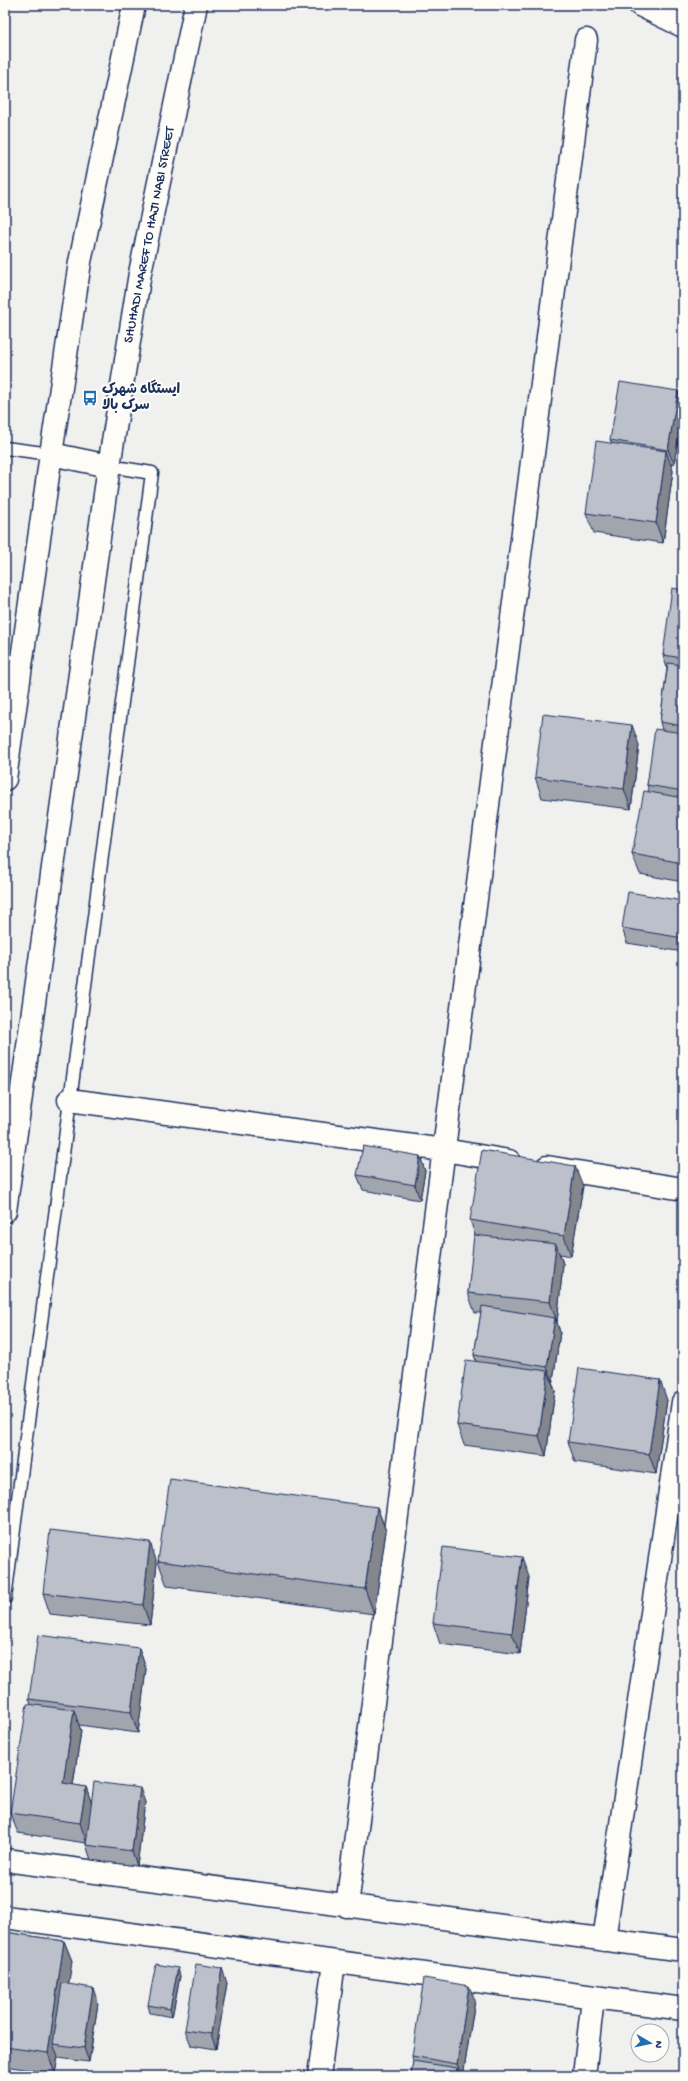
<svg xmlns="http://www.w3.org/2000/svg" width="688" height="2081" font-family="'Gochi Hand','Playpen Sans Arabic',sans-serif">
<rect width="100%" height="100%" fill="#f0f0ee"/>
<filter id="ink" filterUnits="userSpaceOnUse"><feTurbulence type="fractalNoise" baseFrequency=".025" numOctaves="2"/><feDisplacementMap in="SourceGraphic" scale="8" xChannelSelector="R" yChannelSelector="G"/><feConvolveMatrix kernelMatrix="1 2 1 2 8 2 1 2 1" color-interpolation-filters="sRGB"/></filter>
<g filter="url(#ink)">
<g fill="none" stroke-linecap="round" stroke-linejoin="round">
<g stroke="#1b2f5e" stroke-width="15">
<path id="lane" d="M5,448L51,454
M5,1598L152,473L109,466"/>
</g>
<g stroke="#1b2f5e" stroke-width="25">
<path id="street" d="M640,5L683,26
M5,779L51,454L109,466L5,1211
M69,1100L444,1150L509,1161
M547,1167L683,1189
M5,1860L683,1950
M347,1906L586,40
M5,1917L683,2009
M604,1940L683,1402
M319,2076L334,1962
M584,2076L593,1998"/>
</g>
<g stroke="#1b2f5e" stroke-width="25">
<path id="secondary" d="M51,454L80,262L134,5
M109,466L140,273L196,5"/>
</g>
<use href="#lane" stroke="#fdfcf7" stroke-width="12"/>
<use href="#street" stroke="#fdfcf7" stroke-width="22"/>
<use href="#secondary" stroke="#fdfcf7" stroke-width="22"/>
</g>
<path fill="#a1a5ae" stroke="#1b2f5e" d="M678,391L683,405V409L674,464H671L673,471L663,543L594,533L586,513L612,443L610,440Z
M683,590V882L640,874L632,854L649,792L647,785L662,730L660,722L667,668L663,655Z
M639,745L631,809L542,798L535,777Z
M683,901V952L627,943L622,928Z
M420,1156L425,1171L420,1200L363,1190L357,1175Z
M583,1186L571,1256L560,1254L563,1264L557,1322L560,1332L553,1381H552L555,1391L546,1456L464,1445L457,1425L476,1361L474,1355L481,1313H475L468,1293L475,1235L470,1220Z
M667,1400L656,1474L575,1462L568,1442Z
M377,1507L386,1531L374,1614L167,1586L158,1561Z
M157,1563L150,1625L50,1614L43,1593Z
M529,1577L520,1654L440,1644L433,1623Z
M139,1648L146,1669L138,1733L79,1725L81,1731L73,1785L86,1787L91,1802H145L137,1866L91,1860L86,1845V1843L18,1833L10,1813L31,1704L29,1699Z
M5,1932L64,1941L72,1961L68,1984L98,2003L89,2062L58,2058V2057L55,2074L5,2066Z
M180,1976L172,2017L150,2013L148,2005Z
M227,1983L216,2049L191,2045L185,2030Z
M475,2000L463,2076H411L413,2061L412,2056Z"/>
<path fill="#83868d" stroke="#1b2f5e" d="M678,391L683,405V409L674,464L668,450Z
M666,451L673,471L663,543L656,523Z
M632,725L639,745L631,809L624,789Z
M420,1156L425,1171L420,1200L415,1185Z
M575,1166L583,1186L571,1256L564,1236Z
M556,1244L563,1264L557,1322L550,1302Z
M555,1318L560,1332L553,1381L547,1367Z
M548,1371L555,1391L546,1456L539,1436Z
M660,1380L667,1400L656,1474L649,1454Z
M377,1507L386,1531L374,1614L365,1589Z
M150,1542L157,1563L150,1625L143,1605Z
M522,1557L529,1577L520,1654L512,1633Z
M139,1648L146,1669L138,1733L131,1712Z
M74,1710L81,1731L70,1804L63,1783Z
M86,1787L93,1807L87,1844L80,1823Z
M140,1788L145,1802L137,1866L132,1851Z
M64,1941L72,1961L60,2044H53L58,2056L55,2074L48,2053Z
M178,1968L180,1976L172,2017L170,2009Z
M222,1968L227,1983L216,2049L211,2034Z
M469,1986L475,2000L463,2076H462L457,2064Z
M93,1988L98,2003L89,2062L84,2048Z
M457,2068L460,2076H456Z"/>
<path fill="#bbc0ca" stroke="#1b2f5e" d="M620,382L678,391L668,450L610,440Z
M596,441L666,451L656,523L586,513Z
M672,588L683,590V658L663,655Z
M668,663L683,665V726L660,722Z
M543,714L632,725L624,789L535,777Z
M655,729L683,733V791L647,785Z
M644,791L683,798V863L632,854Z
M628,892L683,901V938L622,928Z
M363,1146L420,1156L415,1185L357,1175Z
M482,1150L575,1166L564,1236L470,1220Z
M474,1235L556,1244L550,1302L468,1293Z
M482,1306L555,1318L547,1367L474,1355Z
M466,1360L548,1371L539,1436L457,1425Z
M579,1368L660,1380L649,1454L568,1442Z
M170,1479L377,1507L365,1589L158,1561Z
M50,1530L150,1542L143,1605L43,1593Z
M443,1547L522,1557L512,1633L433,1623Z
M38,1635L139,1648L131,1712L29,1699Z
M27,1704L74,1710L63,1783L86,1787L80,1823L10,1813Z
M94,1782L140,1788L132,1851L86,1845Z
M5,1932L64,1941L48,2053L5,2047Z
M156,1964L178,1968L170,2009L148,2005Z
M196,1964L222,1968L211,2034L185,2030Z
M424,1978L469,1986L457,2064L412,2056Z
M62,1983L93,1988L84,2048L53,2044Z
M413,2061L457,2068L456,2076H411Z"/>
</g>
<defs>
<g id="bus-bare" transform="scale(1.2)"><path d="M-5-6H5V4H4V6H2V4H-2V6H-4V4H-5ZM-3.5-4V0h7V-4ZM-3.5 1.2v1.5H-2V1.2ZM2 1.2v1.5H3.5V1.2Z" fill="#1f6fb2" stroke="#fdfcf7" stroke-width="2.5" paint-order="stroke"/></g>
</defs>
<g fill-rule="evenodd">
<use href="#bus-bare" x="90" y="398"/>
</g>
<g text-anchor="middle" dominant-baseline="central" stroke-width="4" stroke-linejoin="round" paint-order="stroke">
<g font-size="14" fill="#1b2f5e" stroke="#fdfcf7">
<text transform="translate(150 235) rotate(-79)">SHUHADI MAREF TO HAJI NABI STREET</text>
</g>
<g font-size="14" font-weight="bold" fill="#1b2f5e" stroke="#fdfcf7" text-anchor="start">
<text x="102" y="390">ایستگاه شهرک<tspan x="102" dy="16">سرک بالا</tspan></text>
</g>
</g>
<rect width="688" height="2081" fill="none" stroke="#fdfcf7" stroke-width="20"/>
<rect x="10" y="10" width="668" height="2061" fill="none" stroke="#1b2f5e" stroke-width="1.5" filter="url(#ink)"/>
<g transform="translate(650 2043) rotate(99)"><circle r="19" fill="#fdfcf7" stroke="#a3aaba"/>
<path d="M0-3L7 15L0 10L-7 15Z" fill="#1f6fb2"/>
<text y="-6" font-size="11" font-weight="bold" text-anchor="middle" fill="#1b2f5e">N</text>
</g>
</svg>
